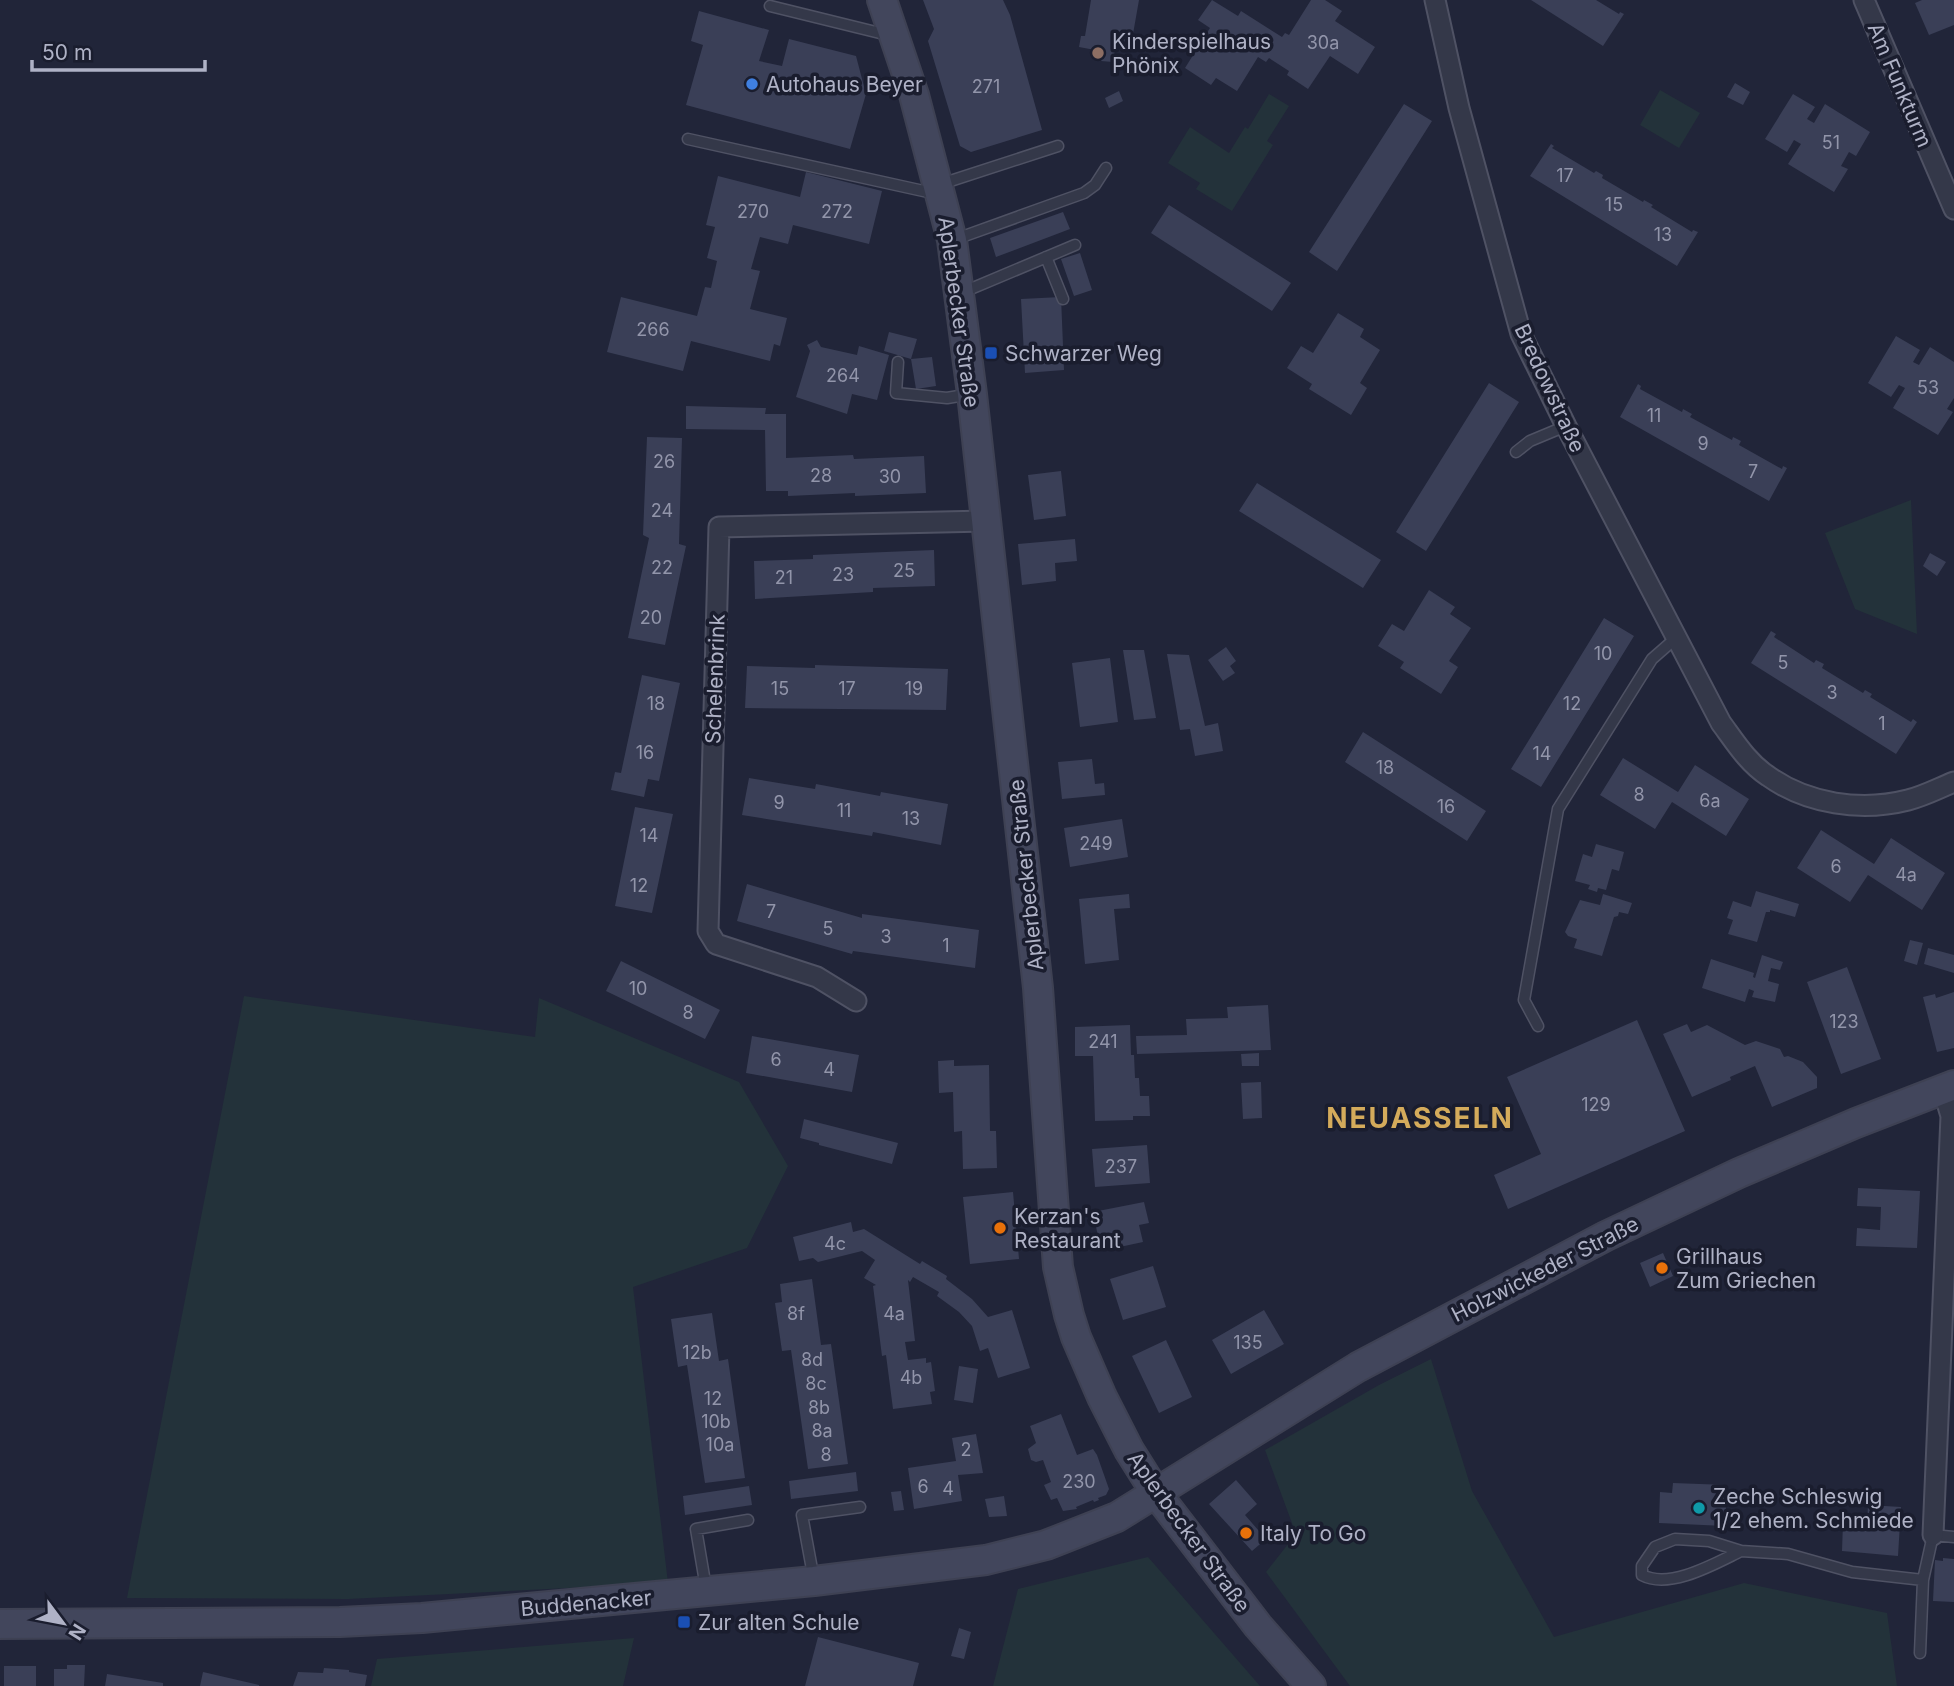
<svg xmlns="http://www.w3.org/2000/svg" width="1954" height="1686" font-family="Inter,sans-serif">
<rect width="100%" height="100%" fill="#212539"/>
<path fill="#23323a" d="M1660,90L1700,113L1679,148L1640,125Z
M1269,94L1289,106L1267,141L1273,145L1232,211L1196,189L1200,183L1168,163L1190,127L1229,153L1245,127L1248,129Z
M1911,500L1917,634L1855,609L1825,533Z
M244,996L535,1037L539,998L739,1082L788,1166L747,1248L633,1287L668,1583L348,1599L127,1598Z
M1431,1359L1472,1491L1554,1637L1744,1583L1887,1613L1897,1686H1350L1266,1572L1296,1534L1265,1450L1379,1385Z
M1148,1557L1260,1686H993L1018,1589Z
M634,1638L623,1686H371L377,1659Z"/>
<path fill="#3a3f57" d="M923,0H1003L1010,15L1042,130L971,152L960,146L928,41L934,29Z
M1091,0H1139L1133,34L1128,33L1126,42L1116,43L1113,62L1101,61L1102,57L1095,55V50L1079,47L1081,36H1085Z
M1212,0L1238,16L1241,11L1282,37L1285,33L1289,35L1311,0H1325L1342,11L1335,21L1375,47L1358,74L1330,56L1308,89L1287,75L1289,71L1269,58L1266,62L1258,57L1237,91L1216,78L1211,85L1185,68L1210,28L1198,20Z
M1531,0H1596L1619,14L1620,12L1624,14L1603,46Z
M1922,0H1954V25L1929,35L1915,3Z
M699,11L769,30L759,61L782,66L789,39L856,56L866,94L850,149L686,105L703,45L691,41Z
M1735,83L1750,92L1743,105L1727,97Z
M1119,91L1123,101L1109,108L1105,98Z
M1793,94L1815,107L1807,119L1814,123L1825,104L1870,132L1856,156L1849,152L1841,166L1848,169L1834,192L1788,164L1801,144L1794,140L1787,152L1765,139Z
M1404,104L1432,121L1337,271L1309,252Z
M1551,144L1554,146L1552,148L1594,173L1596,171L1603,175L1602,178L1643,202L1644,200L1653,205L1651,207L1692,232L1693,230L1698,232L1677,266L1530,176Z
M806,172L882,191L869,244L793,225L788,244L760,237L751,269L760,271L750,309L787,318L780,346L774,344L770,361L691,341L683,371L607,352L621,297L697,316L705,287L711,288L717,261L707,258L715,227L706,225L718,176L800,197Z
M1169,205L1291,283L1272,311L1151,233Z
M1063,212L1070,229L996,257L990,238Z
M1080,253L1092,290L1074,296L1061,259Z
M1061,297L1064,370L1025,373L1021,299Z
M1338,313L1364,329L1360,337L1380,350L1360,383L1367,388L1351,415L1309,389L1312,384L1287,368L1301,346L1313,353Z
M889,332L917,339L911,359L884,351Z
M1896,336L1920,350L1913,362L1919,365L1930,347L1954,362V398L1947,409L1953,412L1938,435L1893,408L1905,388L1899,385L1891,397L1868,383Z
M817,340L821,347L857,355L859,346L889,355L877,400L852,394L847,414L796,397L810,351L807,345Z
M932,357L936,386L916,389L911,359Z
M1489,383L1519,402L1426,551L1396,532Z
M1638,384L1641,386L1640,389L1682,412L1683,409L1692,414L1690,417L1732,440L1733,437L1741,441L1739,445L1782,469L1783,466L1787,468L1769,501L1620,417Z
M686,406L766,408L765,414H786V458L853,455L854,459L924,456L926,493L855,496V493L788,496V491H766L765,430L686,429Z
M647,437L682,438L679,544L686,546L665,645L628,638L649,538L643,535Z
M1061,471L1066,516L1034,520L1028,475Z
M1257,483L1381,560L1363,588L1239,511Z
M1075,539L1077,561L1055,563L1056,581L1022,585L1018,544Z
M934,550L935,586L873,588V592L755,599L754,561L813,559V555Z
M1930,553L1946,562L1937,576L1923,566Z
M1429,590L1455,607L1450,614L1471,628L1449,661L1458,667L1441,694L1400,668L1404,662L1378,646L1392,624L1404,631Z
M1604,618L1634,636L1541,787L1511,769Z
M1771,631L1776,634L1774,637L1814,663L1816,660L1824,664L1822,668L1863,693L1865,690L1872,694L1870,697L1911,722L1913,719L1917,722L1896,754L1751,663Z
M1226,647L1236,661L1230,666L1235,673L1223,681L1208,660Z
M1123,650H1144L1156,718L1134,720Z
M1167,654L1189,655L1205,726L1218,723L1223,751L1195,756L1190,729L1180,730Z
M1110,658L1118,722L1080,727L1072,663Z
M815,665L948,669L946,710L745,708L747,666L815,668Z
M642,675L680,683L659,781L648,779L644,797L611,790L615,772L621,773Z
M1363,732L1486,811L1467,841L1345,762Z
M1623,758L1678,792L1695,765L1749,799L1726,836L1672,802L1655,829L1600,795Z
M1092,759L1095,784L1104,783L1105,795L1062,799L1058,762Z
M749,778L815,789L816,784L880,796L881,792L948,804L941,845L873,832L872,836L742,815Z
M635,807L673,814L652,913L615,906Z
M1122,819L1128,857L1070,867L1064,828Z
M1821,830L1874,864L1891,838L1945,873L1922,910L1868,875L1850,902L1797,868Z
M1596,844L1624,852L1619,871L1612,869L1606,890L1598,888L1597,892L1588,889L1590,885L1575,881L1583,854L1592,857Z
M747,884L862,918V914L979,930L975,968L853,951L852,954L737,921Z
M1756,891L1799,904L1795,917L1770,910V912H1766L1757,942L1728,934L1733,920L1727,918L1733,901L1751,907Z
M1129,894L1130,908L1114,909L1119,960L1085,964L1079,899Z
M1603,894L1632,903L1628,914L1619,912L1618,916L1614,917L1602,956L1574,948L1577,939L1568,936L1565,932L1580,900L1600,905Z
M1910,940L1923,943L1917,965L1904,961Z
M1928,948L1954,955V973L1924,964Z
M1762,955L1783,962L1780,970L1771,968L1768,981L1779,984L1775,1002L1752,997L1754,991L1749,989L1745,1002L1702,988L1711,959L1754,973L1753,977L1755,978Z
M621,961L720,1010L705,1039L606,991Z
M1847,967L1881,1059L1841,1074L1807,982Z
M1954,992V1048L1937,1052L1923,997L1935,994L1936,998Z
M1268,1005L1271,1050L1137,1054L1136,1036L1187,1035L1186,1019L1228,1018L1227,1007Z
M1637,1020L1685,1131L1508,1209L1494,1175L1541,1154L1507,1077Z
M1687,1024L1691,1032L1707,1025L1745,1045L1756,1041L1780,1049L1784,1057L1788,1056L1803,1062L1817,1077V1088L1772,1107L1755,1066L1730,1077L1731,1080L1692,1097L1663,1034Z
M1130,1025L1131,1055H1134L1135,1078H1139L1140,1096H1149L1150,1116H1133V1120L1095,1121L1093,1056H1075V1027Z
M752,1036L859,1055L852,1092L746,1073Z
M1259,1053V1066H1242L1241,1054Z
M954,1060V1066L989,1065L990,1131H996L997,1168L963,1169L962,1131L954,1132L953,1092L939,1093L938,1061Z
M1261,1082L1262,1118L1243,1119L1241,1083Z
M804,1119L898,1143L892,1164L819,1145V1143L800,1138Z
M1147,1145L1150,1183L1095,1187L1092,1149Z
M1858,1188L1920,1191L1917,1248L1856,1246L1857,1228L1880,1230L1881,1207L1857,1206Z
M1013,1192L1019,1259L970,1264L963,1197Z
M1144,1202L1149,1223L1139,1225L1143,1242L1101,1251L1093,1212Z
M851,1222L853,1232L864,1229L920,1264L922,1261L947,1276L946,1279L972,1299L988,1317L1012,1310L1030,1368L998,1378L988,1348L980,1351L972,1326L959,1312L937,1296L939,1292L913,1277L910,1282L908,1280L915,1341L905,1342L908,1360L926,1358V1363L931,1362L935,1391L930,1392L932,1404L893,1409L886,1355L882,1356L873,1286L876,1285L864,1278L875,1260L862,1251L818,1262L813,1258L799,1261L793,1237Z
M1663,1253L1673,1276L1650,1287L1640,1263Z
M1153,1266L1166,1307L1123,1320L1110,1279Z
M812,1279L821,1345L831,1344L848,1464L808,1469L791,1350L782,1351L775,1303L782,1302L780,1284Z
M1264,1310L1284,1344L1231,1374L1212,1340Z
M712,1313L719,1361L728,1359L745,1478L705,1483L687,1365L678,1367L671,1319Z
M1166,1340L1192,1397L1159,1413L1132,1356Z
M959,1366L978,1369L973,1403L954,1400Z
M1061,1414L1077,1455L1093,1449L1097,1455L1109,1489L1106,1495L1098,1498L1099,1500L1094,1502L1093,1500L1076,1507L1077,1509L1063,1511L1057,1498L1051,1500L1044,1485L1051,1482L1043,1460L1036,1462L1031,1460L1028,1449L1036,1443L1030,1426Z
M976,1434L983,1473L958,1475L962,1501L914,1509L908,1468L956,1461L952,1438Z
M856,1472L858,1491L791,1499L789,1481Z
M1236,1480L1257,1504L1245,1515L1266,1539L1252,1551L1209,1504Z
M1673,1483L1727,1485L1725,1526L1659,1523L1660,1492L1672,1493Z
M749,1486L752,1505L685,1515L683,1496Z
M901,1491L904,1510L894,1511L891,1492Z
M1004,1496L1007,1516L989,1517L985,1499Z
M1868,1505L1901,1507L1898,1556L1842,1551L1843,1523L1867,1524Z
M1943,1558L1954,1559V1602L1933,1601L1935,1560L1943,1561Z
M959,1628L971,1632L964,1659L951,1656Z
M818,1637L919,1663L913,1686H805Z
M67,1665H85L84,1686H54V1669H67Z
M4,1666H36V1686H4Z
M324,1668L349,1670V1672L367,1675L365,1686H293L298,1672L323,1673Z
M203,1672L259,1685V1686H200Z
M107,1674L163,1683V1686H105Z"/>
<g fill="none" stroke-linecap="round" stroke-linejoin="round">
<g stroke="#4f5264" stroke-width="13">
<path id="service" d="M770,6L888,35
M688,139L937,194
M938,185L1058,146
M956,239L1084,193L1095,185L1106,168
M1046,257L1063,299
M961,293L1075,245
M898,362L896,393L947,398L971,394
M1516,452L1530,441L1566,426
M1538,1026L1524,1000L1558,809L1652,659L1676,638
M1741,1551C1716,1563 1670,1590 1642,1575V1566L1655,1547L1675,1539L1709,1541L1741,1551L1788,1554L1852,1572L1923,1580
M814,1580L802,1515L860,1507
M706,1588L696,1529L748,1520
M1920,1653L1923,1580L1933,1535L1954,1537"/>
</g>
<g stroke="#4f5264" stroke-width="23">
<path id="minor" d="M1435,0L1459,108L1521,334L1566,426L1721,723C1735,742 1748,763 1768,776C1807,804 1861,812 1908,800C1924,796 1939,788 1954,782
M1864,0L1954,209
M856,1001L817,977L716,944L708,931L719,527L986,521
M1933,1535L1951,1116L1943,1089"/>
</g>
<g stroke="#3e4153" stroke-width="32">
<path id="secondary" d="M882,0L914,95L952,240L972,394L1038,988L1058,1267L1069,1315L1076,1337L1102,1397L1129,1450L1156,1493L1258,1626L1311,1686
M0,1624L340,1622L422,1618L814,1581L986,1560L1046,1545L1117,1517L1358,1367L1606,1236L1739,1173L1856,1123L1954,1085"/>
</g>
<use href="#service" stroke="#343849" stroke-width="10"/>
<use href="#minor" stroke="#343849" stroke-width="19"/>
<use href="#secondary" stroke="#42465c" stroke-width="28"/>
</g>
<circle fill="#8d6e63" stroke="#1a1d2e" stroke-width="2.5" cx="1098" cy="53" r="7"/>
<circle fill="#3f7fe0" stroke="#1a1d2e" stroke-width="2.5" cx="752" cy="84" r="7"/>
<g fill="#1a4fb4" stroke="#1a1d2e" stroke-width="2.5">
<rect x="984" y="346" width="14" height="14" rx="3.5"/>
<rect x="677" y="1615" width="14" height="14" rx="3.5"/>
</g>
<g fill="#e8710a" stroke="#1a1d2e" stroke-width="2.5">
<circle cx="1000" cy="1228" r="7"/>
<circle cx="1662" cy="1268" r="7"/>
<circle cx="1246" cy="1533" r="7"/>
</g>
<circle fill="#0f9aa8" stroke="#1a1d2e" stroke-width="2.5" cx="1699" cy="1508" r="7"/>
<g text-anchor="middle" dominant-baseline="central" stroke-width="7" stroke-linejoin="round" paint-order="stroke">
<g font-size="18" fill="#9295aa">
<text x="1323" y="42">30a</text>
<text x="986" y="86">271</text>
<text x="1831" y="142">51</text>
<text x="1565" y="175">17</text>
<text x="1614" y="204">15</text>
<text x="753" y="211">270</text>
<text x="837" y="211">272</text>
<text x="1663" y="234">13</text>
<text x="653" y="329">266</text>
<text x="843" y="375">264</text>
<text x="1928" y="387">53</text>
<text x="1654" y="415">11</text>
<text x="1703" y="443">9</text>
<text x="664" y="461">26</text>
<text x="1753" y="471">7</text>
<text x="821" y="475">28</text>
<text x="890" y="476">30</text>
<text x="662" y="510">24</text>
<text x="662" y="567">22</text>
<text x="904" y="570">25</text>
<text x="843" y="574">23</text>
<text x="784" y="577">21</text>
<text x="651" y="617">20</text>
<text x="1603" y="653">10</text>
<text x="1783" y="662">5</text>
<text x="780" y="688">15</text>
<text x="847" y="688">17</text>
<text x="914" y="688">19</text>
<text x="1832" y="692">3</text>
<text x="656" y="703">18</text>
<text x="1572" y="703">12</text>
<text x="1882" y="723">1</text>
<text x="645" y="752">16</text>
<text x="1542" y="753">14</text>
<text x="1385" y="767">18</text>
<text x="1639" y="794">8</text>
<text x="1710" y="800">6a</text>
<text x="779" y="802">9</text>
<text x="1446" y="806">16</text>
<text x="844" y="810">11</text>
<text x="911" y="818">13</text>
<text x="649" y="835">14</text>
<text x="1096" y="843">249</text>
<text x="1836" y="866">6</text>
<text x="1906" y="874">4a</text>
<text x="639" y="885">12</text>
<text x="771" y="911">7</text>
<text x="828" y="928">5</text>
<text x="886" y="936">3</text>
<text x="946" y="945">1</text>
<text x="638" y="988">10</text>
<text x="688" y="1012">8</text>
<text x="1844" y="1021">123</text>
<text x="1103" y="1041">241</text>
<text x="776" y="1059">6</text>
<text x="829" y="1069">4</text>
<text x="1596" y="1104">129</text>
<text x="1121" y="1166">237</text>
<text x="835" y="1243">4c</text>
<text x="796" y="1313">8f</text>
<text x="894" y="1313">4a</text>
<text x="1248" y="1342">135</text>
<text x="697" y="1352">12b</text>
<text x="812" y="1359">8d</text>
<text x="911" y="1377">4b</text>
<text x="816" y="1383">8c</text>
<text x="713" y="1398">12</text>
<text x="819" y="1407">8b</text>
<text x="716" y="1421">10b</text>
<text x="822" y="1430">8a</text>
<text x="720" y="1444">10a</text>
<text x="966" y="1449">2</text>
<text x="826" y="1454">8</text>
<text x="1079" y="1481">230</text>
<text x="923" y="1486">6</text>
<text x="948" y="1488">4</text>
</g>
<g font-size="21" fill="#afb2c6" stroke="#1a1d2e" text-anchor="start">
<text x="1112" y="41">Kinderspielhaus<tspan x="1112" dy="24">Phönix</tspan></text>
<text x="766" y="84">Autohaus Beyer</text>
<text x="1005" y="353">Schwarzer Weg</text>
<text x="1014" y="1216">Kerzan's<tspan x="1014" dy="24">Restaurant</tspan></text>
<text x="1676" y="1256">Grillhaus<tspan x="1676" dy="24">Zum Griechen</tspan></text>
<text x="1713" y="1496">Zeche Schleswig<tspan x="1713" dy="24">1/2 ehem. Schmiede</tspan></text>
<text x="1260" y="1533">Italy To Go</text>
<text x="698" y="1622">Zur alten Schule</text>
</g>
<g font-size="21" fill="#afb2c6" stroke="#1a1d2e">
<text transform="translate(1900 85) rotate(67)">Am Funkturm</text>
<text transform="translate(959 312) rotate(82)">Aplerbecker Straße</text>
<text transform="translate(1550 388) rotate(65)">Bredowstraße</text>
<text transform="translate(715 679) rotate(-88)">Schelenbrink</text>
<text transform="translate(1026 875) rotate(-96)">Aplerbecker Straße</text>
<text transform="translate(1545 1269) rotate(-27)">Holzwickeder Straße</text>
<text transform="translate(1189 1532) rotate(54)">Aplerbecker Straße</text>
<text transform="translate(586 1603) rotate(-5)">Buddenacker</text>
</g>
<g font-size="28" font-weight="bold" letter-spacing="2" fill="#d4ab5b" stroke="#1a1d2e">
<text x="1420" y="1118">NEUASSELN</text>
</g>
</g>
<g transform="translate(63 1623) rotate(122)" stroke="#1a1d2e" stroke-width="5" paint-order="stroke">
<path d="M0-5L12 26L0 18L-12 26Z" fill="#afb2c6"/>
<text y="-10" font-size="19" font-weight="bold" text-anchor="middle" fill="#afb2c6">N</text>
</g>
<path d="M32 60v10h173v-10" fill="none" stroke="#afb2c6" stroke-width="3.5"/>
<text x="42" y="60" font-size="21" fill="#afb2c6" stroke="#1a1d2e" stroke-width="5" paint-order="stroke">50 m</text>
</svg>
